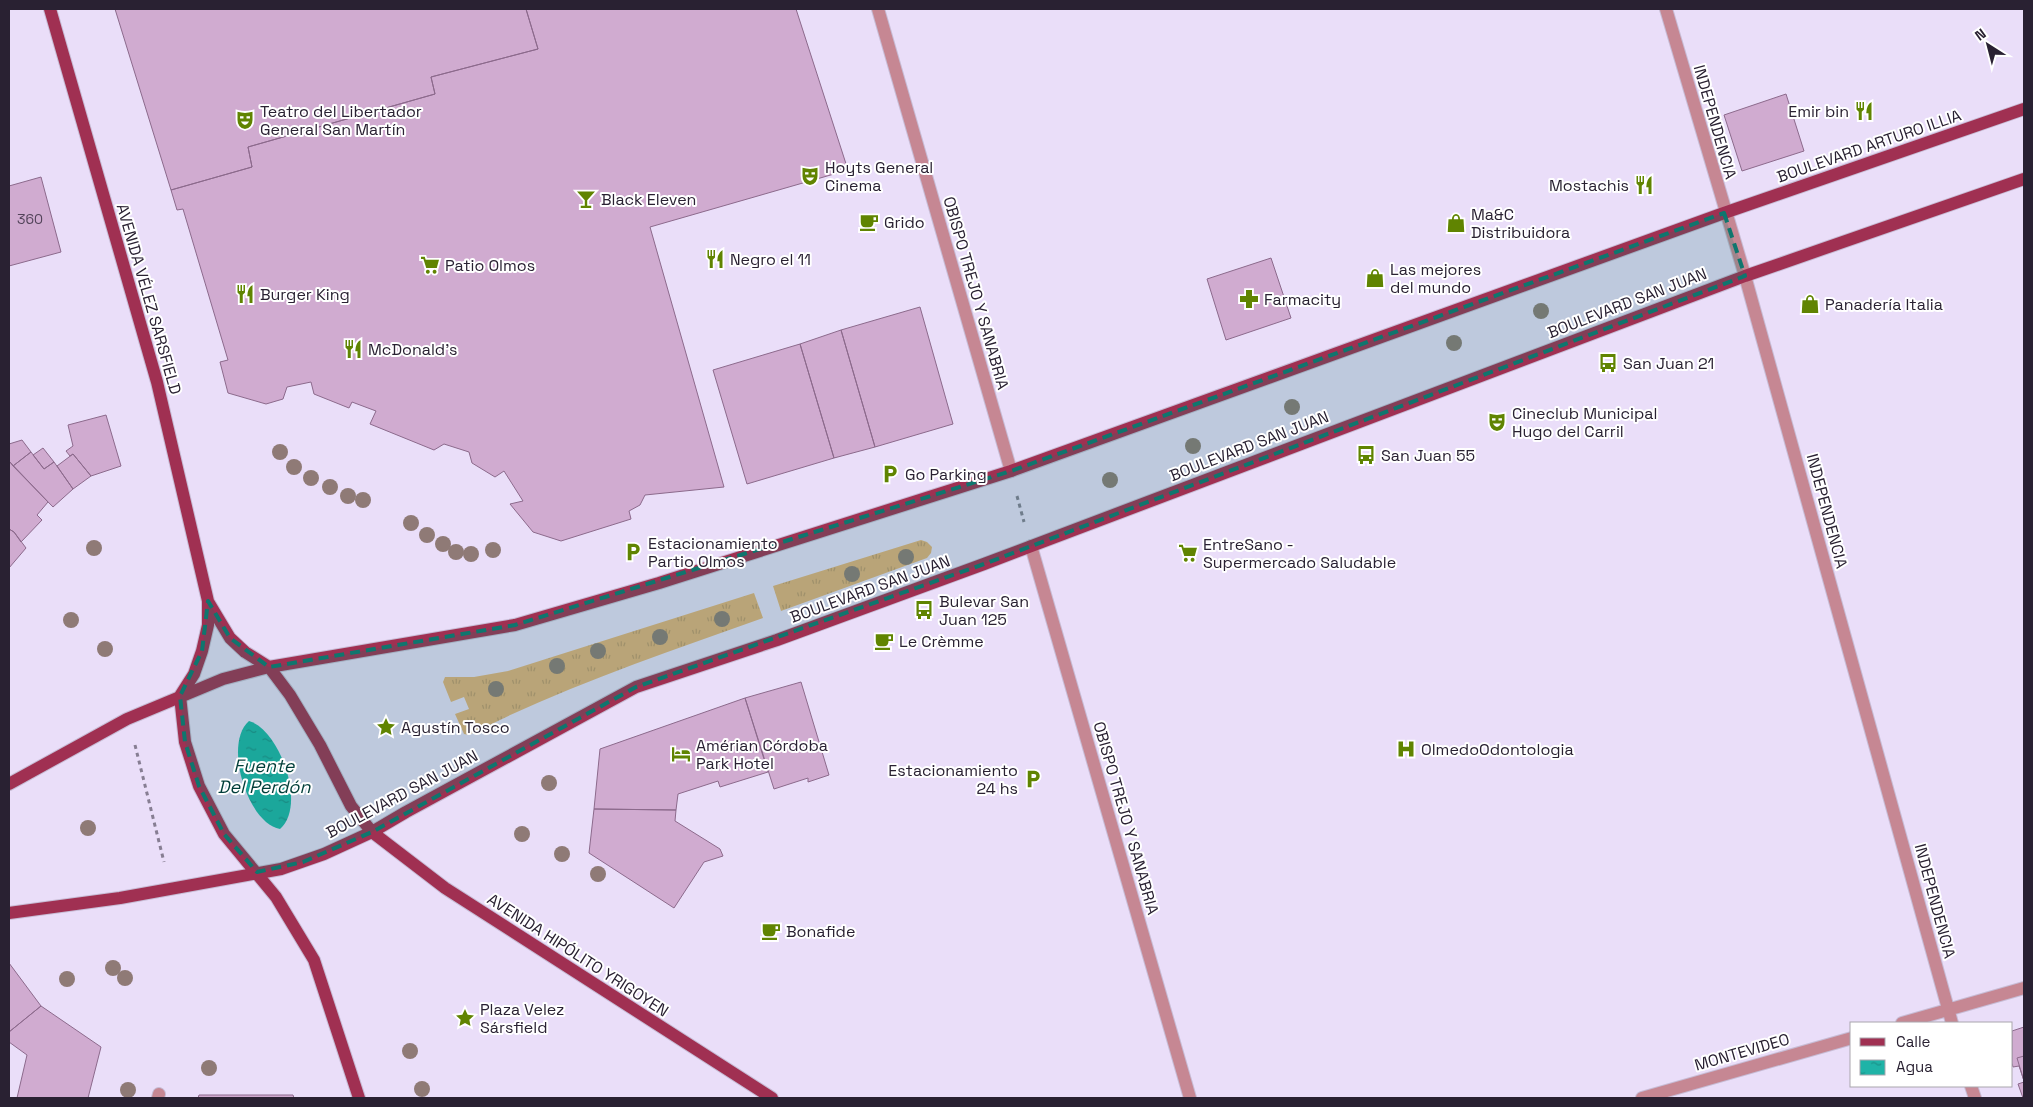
<svg xmlns="http://www.w3.org/2000/svg" width="2033" height="1107" font-family="'Space Grotesk',sans-serif">
<defs>
<pattern id="grass-tufts" width="24" height="20" patternUnits="userSpaceOnUse" patternTransform="scale(1.25)"><rect width="24" height="20" fill="#e4b07b"/><path d="M3 7l-1-3M5 7V3M7 7l1-3M15 17l-1-3M17 17v-4M19 17l1-3" fill="none" stroke="#c4976b"/></pattern>
<pattern id="water-ripples" width="26" height="14" patternUnits="userSpaceOnUse" patternTransform="scale(1.25)"><rect width="26" height="14" fill="#1fb3a7"/><path d="M2 4q2-2 4 0t4 0M15 11q2-2 4 0t4 0" fill="none" stroke="#1b9189"/></pattern>
</defs>
<rect width="100%" height="100%" fill="#eadef9"/>
<path fill="url(#grass-tufts)" d="M921,540L927,542L932,547L931,553L927,558L781,611L773,586Z
M754,593L763,618C663,654 563,687 469,735L464,734L455,714L469,709L464,697L451,702L443,682L445,677H474L508,671Z"/>
<path fill="url(#water-ripples)" d="M249,721C280,730 307,806 280,829C247,823 223,743 249,721Z"/>
<path fill="#d0abd0" stroke="#8c6a8c" d="M115,9H526L538,49L431,77L435,94L248,147L252,167L171,190Z
M526,9H796L848,170L650,227L724,487L645,495L640,505L629,511L631,519L561,541L533,532L510,504L523,501L504,471L495,477L472,463L469,452L444,444L434,450L370,424L376,411L352,402L349,408L314,394L311,382L287,387L283,399L266,404L228,393L220,362L228,360L183,209L177,210L171,190L252,167L248,147L435,94L431,77L538,49Z
M1786,94L1804,151L1742,171L1724,115Z
M41,177L61,252L9,266V186Z
M1271,258L1291,318L1226,340L1207,279Z
M920,307L953,424L875,447L841,330Z
M841,330L875,447L834,458L800,344Z
M800,344L834,458L747,484L713,370Z
M106,415L121,466L91,476L73,454L70,456L66,451L73,446L68,425Z
M22,440L31,452L13,466L9,461V444Z
M43,448L54,462L44,469L33,455Z
M31,452L44,469L54,462L73,489L53,507L13,466Z
M73,454L91,476L73,489L57,466Z
M9,461L48,502L37,515L42,520L21,542L14,532L9,529Z
M9,529L14,532L26,548L9,568Z
M801,682L829,775L808,782V778L774,789L745,698Z
M745,698L768,772L720,787L718,781L678,794L676,810L594,809L600,749Z
M594,809L676,810L675,821L720,849L723,856L704,862L674,908L589,853Z
M9,963L41,1006L9,1032Z
M41,1006L101,1047L88,1098H17L27,1055L9,1042V1032Z
M2024,1027V1081L2019,1066L2013,1067L2012,1063V1031Z
M2024,1056V1081L2017,1058Z
M2024,1082V1098H2023L2018,1084Z
M199,1095H293L294,1098H198Z"/>
<g fill="none" stroke-linecap="round" stroke-linejoin="round">
<g stroke="#c7bcd5" stroke-width="14">
<path id="street" d="M878,9L1011,471
M1666,9L1745,276L1952,1023
M1031,546L1190,1098
M1902,1023L2024,988
M1971,1086L1975,1098
M158,1098L159,1094
M1642,1098L1852,1038"/>
</g>
<g stroke="#c7bcd5" stroke-width="14">
<path id="primary" d="M50,9L157,382L208,601V625L202,651L194,674L180,696L185,742L199,786L224,834L276,897L314,960L359,1098
M209,603L230,638L245,652L269,667L290,695L320,745L351,806L372,832L445,888L772,1098
M9,784L127,719L223,679L269,667L515,625L659,583L1011,471L1724,213L2024,109
M9,913L120,898L281,869L324,854L372,832L406,812L636,687L777,640L984,564L1745,276L2024,179"/>
</g>
<path stroke="#877e93" stroke-width="3" stroke-dasharray="4 4" stroke-linecap="butt" d="M1017,496L1024,522
M135,745L164,862"/>
<use href="#street" stroke="#c68793" stroke-width="12"/>
<use href="#primary" stroke="#a03052" stroke-width="12"/>
</g>
<g fill="#8f7a76">
<circle cx="1541" cy="311" r="8"/>
<circle cx="1454" cy="343" r="8"/>
<circle cx="1292" cy="407" r="8"/>
<circle cx="1193" cy="446" r="8"/>
<circle cx="280" cy="452" r="8"/>
<circle cx="294" cy="467" r="8"/>
<circle cx="311" cy="478" r="8"/>
<circle cx="1110" cy="480" r="8"/>
<circle cx="330" cy="487" r="8"/>
<circle cx="348" cy="496" r="8"/>
<circle cx="363" cy="500" r="8"/>
<circle cx="411" cy="523" r="8"/>
<circle cx="427" cy="535" r="8"/>
<circle cx="443" cy="544" r="8"/>
<circle cx="94" cy="548" r="8"/>
<circle cx="493" cy="550" r="8"/>
<circle cx="456" cy="552" r="8"/>
<circle cx="471" cy="554" r="8"/>
<circle cx="906" cy="557" r="8"/>
<circle cx="852" cy="574" r="8"/>
<circle cx="722" cy="619" r="8"/>
<circle cx="71" cy="620" r="8"/>
<circle cx="660" cy="637" r="8"/>
<circle cx="105" cy="649" r="8"/>
<circle cx="598" cy="651" r="8"/>
<circle cx="557" cy="666" r="8"/>
<circle cx="496" cy="689" r="8"/>
<circle cx="549" cy="783" r="8"/>
<circle cx="88" cy="828" r="8"/>
<circle cx="522" cy="834" r="8"/>
<circle cx="562" cy="854" r="8"/>
<circle cx="598" cy="874" r="8"/>
<circle cx="113" cy="968" r="8"/>
<circle cx="125" cy="978" r="8"/>
<circle cx="67" cy="979" r="8"/>
<circle cx="410" cy="1051" r="8"/>
<circle cx="209" cy="1068" r="8"/>
<circle cx="422" cy="1089" r="8"/>
<circle cx="128" cy="1090" r="8"/>
</g>
<path fill="#0f766e" fill-opacity="0.2" stroke="#0f766e" stroke-width="4" stroke-dasharray="10 6" stroke-linejoin="round" d="M1724,213L1745,276L984,564L636,687L372,832L303,862L257,872L224,834L199,786L185,742L180,696L202,651L208,601L230,638L269,667L515,625L1011,471Z"/>
<defs>
<g id="restaurant-bare" transform="scale(1.5)"><path d="M-5-6h1v4h1v-4h1v4h1v-4h1v5L-1.5 .5V6h-2V.5L-5-1ZM5-6V6H3V1.5H1.5Q1.5-4 5-6Z" fill="#608401" stroke="#fff" stroke-width="2.5" paint-order="stroke"/></g>
<g id="theatre-bare" transform="scale(1.5)"><path d="M-5-5.5Q0-4 5-5.5V0Q5 5 0 6Q-5 5-5 0ZM-3.3-2.5H-1v1.5H-3.3ZM1-2.5H3.3v1.5H1ZM-2.8 1Q0 5.5 2.8 1Z" fill="#608401" stroke="#fff" stroke-width="2.5" paint-order="stroke"/></g>
<g id="bar-bare" transform="scale(1.5)"><path d="M-6-5H6L.8 .8V4.5H3.5V6h-7V4.5H-.8V.8Z" fill="#608401" stroke="#fff" stroke-width="2.5" paint-order="stroke"/></g>
<g id="cafe-bare" transform="scale(1.5)"><path d="M-5.5-4.5H6V0H3Q3 3.5 0 3.5H-2.5Q-5.5 3.5-5.5 0ZM3-3.2v2h1.7v-2ZM-6 4.5H4V6H-6Z" fill="#608401" stroke="#fff" stroke-width="2.5" paint-order="stroke"/></g>
<g id="shop-bare" transform="scale(1.5)"><path d="M-5-2.5h2.3a2.7 3.5 0 0 1 5.4 0H5L5.5 6h-11ZM-1.5-2.5h3a1.5 2.3 0 0 0-3 0Z" fill="#608401" stroke="#fff" stroke-width="2.5" paint-order="stroke"/></g>
<g id="supermarket-bare" transform="scale(1.5)"><path d="M-6-5.5h2.5l.6 2H6L4.5 2H-2.5L-4.4-4H-6ZM-1.5 3.2a1.3 1.3 0 1 0 .1 0ZM3 3.2a1.3 1.3 0 1 0 .1 0Z" fill="#608401" stroke="#fff" stroke-width="2.5" paint-order="stroke"/></g>
<g id="pharmacy-bare" transform="scale(1.5)"><path d="M-2-6h4v4h4v4h-4v4h-4v-4h-4v-4h4Z" fill="#608401" stroke="#fff" stroke-width="2.5" paint-order="stroke"/></g>
<g id="bus-bare" transform="scale(1.5)"><path d="M-5-6H5V4H4V6H2V4H-2V6H-4V4H-5ZM-3.5-4V0h7V-4ZM-3.5 1.2v1.5H-2V1.2ZM2 1.2v1.5H3.5V1.2Z" fill="#608401" stroke="#fff" stroke-width="2.5" paint-order="stroke"/></g>
<g id="parking-bare" transform="scale(1.5)"><path d="M-3.5-5.5H1a3.5 3.5 0 0 1 0 7H-1V5.5H-3.5ZM-1-3.4V-.6H.8a1.4 1.4 0 0 0 0-2.8Z" fill="#608401" stroke="#fff" stroke-width="2.5" paint-order="stroke"/></g>
<g id="sight-bare" transform="scale(1.5)"><path d="M0-6L1.8-2.2L6-1.7L2.9 1.2L3.7 5.4L0 3.3L-3.7 5.4L-2.9 1.2L-6-1.7L-1.8-2.2Z" fill="#608401" stroke="#fff" stroke-width="2.5" paint-order="stroke"/></g>
<g id="hospital-bare" transform="scale(1.5)"><path d="M-5-5h3v3.5h4V-5h3V5h-3V1.5h-4V5h-3Z" fill="#608401" stroke="#fff" stroke-width="2.5" paint-order="stroke"/></g>
<g id="hotel-bare" transform="scale(1.5)"><path d="M-6-4.5h1.5V1H6V5H4.5V3h-9V5H-6ZM-4 0a1.8 1.8 0 1 1 3.6 0ZM.5 0V-2.5h3Q6-2.5 6 0Z" fill="#608401" stroke="#fff" stroke-width="2.5" paint-order="stroke"/></g>
</defs>
<g fill-rule="evenodd">
<use href="#restaurant-bare" x="1864" y="111"/>
<use href="#theatre-bare" x="245" y="120"/>
<use href="#theatre-bare" x="810" y="176"/>
<use href="#restaurant-bare" x="1644" y="185"/>
<use href="#bar-bare" x="586" y="199"/>
<use href="#cafe-bare" x="869" y="222"/>
<use href="#shop-bare" x="1456" y="223"/>
<use href="#restaurant-bare" x="715" y="259"/>
<use href="#supermarket-bare" x="430" y="265"/>
<use href="#shop-bare" x="1375" y="278"/>
<use href="#restaurant-bare" x="245" y="294"/>
<use href="#pharmacy-bare" x="1249" y="299"/>
<use href="#shop-bare" x="1810" y="304"/>
<use href="#restaurant-bare" x="353" y="349"/>
<use href="#bus-bare" x="1608" y="363"/>
<use href="#theatre-bare" x="1497" y="422"/>
<use href="#bus-bare" x="1366" y="455"/>
<use href="#parking-bare" x="890" y="474"/>
<use href="#parking-bare" x="633" y="552"/>
<use href="#supermarket-bare" x="1188" y="553"/>
<use href="#bus-bare" x="924" y="610"/>
<use href="#cafe-bare" x="884" y="641"/>
<use href="#sight-bare" x="386" y="727"/>
<use href="#hospital-bare" x="1406" y="749"/>
<use href="#hotel-bare" x="681" y="754"/>
<use href="#parking-bare" x="1033" y="779"/>
<use href="#cafe-bare" x="771" y="931"/>
<use href="#sight-bare" x="465" y="1018"/>
</g>
<g text-anchor="middle" dominant-baseline="central" stroke-width="4" stroke-linejoin="round" paint-order="stroke">
<g font-size="14" fill="#53445a">
<text x="30" y="219">360</text>
</g>
<g font-size="16" fill="#292132" stroke="#fff" text-anchor="start">
<text x="260" y="111">Teatro del Libertador<tspan x="260" dy="18">General San Martín</tspan></text>
<text x="1849" y="111" text-anchor="end">Emir bin</text>
<text x="825" y="167">Hoyts General<tspan x="825" dy="18">Cinema</tspan></text>
<text x="1629" y="185" text-anchor="end">Mostachis</text>
<text x="601" y="199">Black Eleven</text>
<text x="1471" y="214">Ma&amp;C<tspan x="1471" dy="18">Distribuidora</tspan></text>
<text x="884" y="222">Grido</text>
<text x="730" y="259">Negro el 11</text>
<text x="445" y="265">Patio Olmos</text>
<text x="1390" y="269">Las mejores<tspan x="1390" dy="18">del mundo</tspan></text>
<text x="260" y="294">Burger King</text>
<text x="1264" y="299">Farmacity</text>
<text x="1825" y="304">Panadería Italia</text>
<text x="368" y="349">McDonald's</text>
<text x="1623" y="363">San Juan 21</text>
<text x="1512" y="413">Cineclub Municipal<tspan x="1512" dy="18">Hugo del Carril</tspan></text>
<text x="1381" y="455">San Juan 55</text>
<text x="905" y="474">Go Parking</text>
<text x="648" y="543">Estacionamiento<tspan x="648" dy="18">Partio Olmos</tspan></text>
<text x="1203" y="544">EntreSano -<tspan x="1203" dy="18">Supermercado Saludable</tspan></text>
<text x="939" y="601">Bulevar San<tspan x="939" dy="18">Juan 125</tspan></text>
<text x="899" y="641">Le Crèmme</text>
<text x="401" y="727">Agustín Tosco</text>
<text x="696" y="745">Amérian Córdoba<tspan x="696" dy="18">Park Hotel</tspan></text>
<text x="1421" y="749">OlmedoOdontologia</text>
<text x="1018" y="770" text-anchor="end">Estacionamiento<tspan x="1018" dy="18">24 hs</tspan></text>
<text x="786" y="931">Bonafide</text>
<text x="480" y="1009">Plaza Velez<tspan x="480" dy="18">Sársfield</tspan></text>
</g>
<g font-size="16" fill="#292132" stroke="#fff">
<text transform="translate(1715 122) rotate(74)">INDEPENDENCIA</text>
<text transform="translate(1869 146) rotate(-19)">BOULEVARD ARTURO ILLIA</text>
<text transform="translate(976 293) rotate(74)">OBISPO TREJO Y SANABRIA</text>
<text transform="translate(149 299) rotate(74)">AVENIDA VÉLEZ SARSFIELD</text>
<text transform="translate(1627 303) rotate(-21)">BOULEVARD SAN JUAN</text>
<text transform="translate(1249 446) rotate(-21)">BOULEVARD SAN JUAN</text>
<text transform="translate(1827 511) rotate(75)">INDEPENDENCIA</text>
<text transform="translate(870 589) rotate(-20)">BOULEVARD SAN JUAN</text>
<text transform="translate(402 794) rotate(-28)">BOULEVARD SAN JUAN</text>
<text transform="translate(1126 818) rotate(74)">OBISPO TREJO Y SANABRIA</text>
<text transform="translate(1935 901) rotate(75)">INDEPENDENCIA</text>
<text transform="translate(578 955) rotate(33)">AVENIDA HIPÓLITO YRIGOYEN</text>
<text transform="translate(1742 1052) rotate(-16)">MONTEVIDEO</text>
</g>
<g font-size="18" font-style="italic" fill="#003e39" stroke="#fff">
<text x="264" y="765">Fuente<tspan x="264" dy="21">Del Perdón</tspan></text>
</g>
</g>
<rect width="2033" height="1107" fill="none" stroke="#292132" stroke-width="20"/>
<rect x="1850" y="1022" width="162" height="65" fill="#ffffff" stroke="#a9a6ad"/>
<rect x="1860" y="1038" width="25" height="8" fill="#a03052" stroke="#a9a6ad"/>
<text x="1896" y="1047" font-size="15" fill="#292132">Calle</text>
<rect x="1860" y="1060" width="25" height="15" fill="url(#water-ripples)" stroke="#a9a6ad"/>
<text x="1896" y="1072" font-size="15" fill="#292132">Agua</text>
<g transform="translate(1988 45) rotate(324)" stroke="#ffffff" stroke-width="4" paint-order="stroke">
<path d="M0-4L9 19L0 12L-9 19Z" fill="#292132"/>
<text y="-8" font-size="14" font-weight="bold" text-anchor="middle" fill="#292132">N</text>
</g>
</svg>
